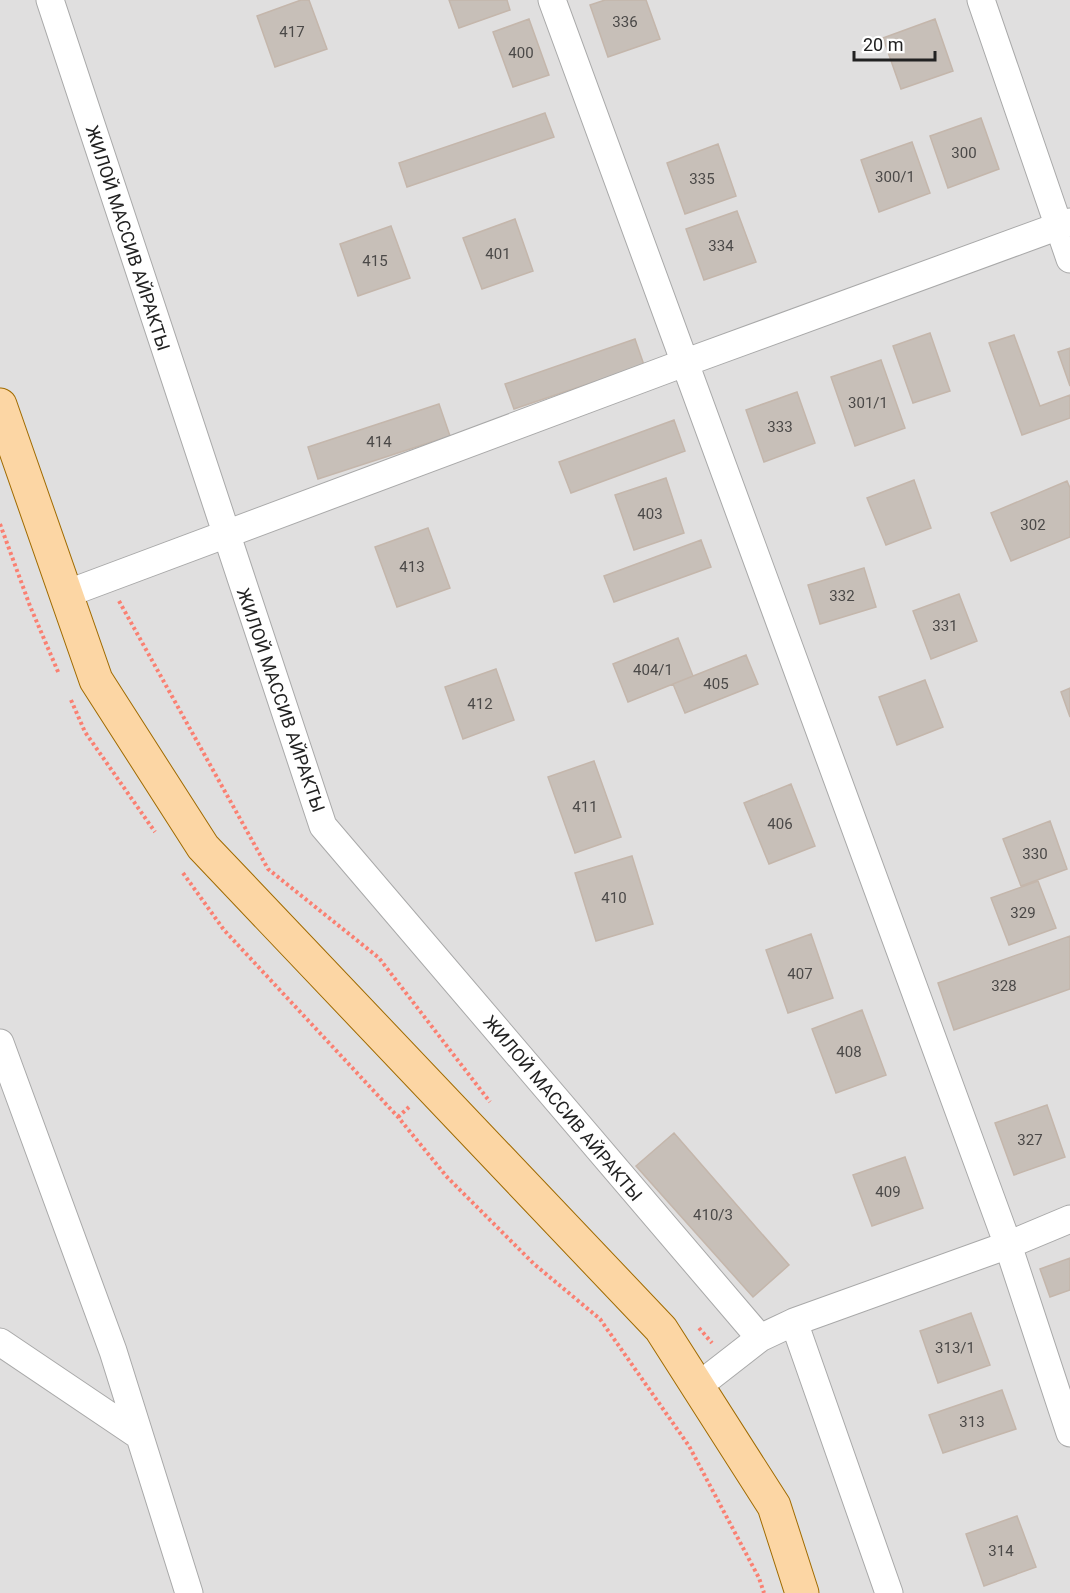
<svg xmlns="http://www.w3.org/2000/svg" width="1070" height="1593" font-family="Roboto,sans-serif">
<rect width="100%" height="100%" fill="#f2efe9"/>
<path fill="#e0dfdf" d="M0,0H1070V1593H0Z"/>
<path fill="#c7bfb8" stroke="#c4b6ab" stroke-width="1.5" d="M301,0H309L327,49L275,67L257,16Z
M449,0H507L510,10L459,28Z
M605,0H646L660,39L608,57L590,5Z
M529,19L549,75L513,87L493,32Z
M935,19L953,71L901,89L883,38Z
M545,113L554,137L407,187L399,163Z
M981,118L999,169L948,188L930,136Z
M912,142L930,193L879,212L861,160Z
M718,144L736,196L685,214L667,163Z
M737,211L756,262L704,280L686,229Z
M515,219L533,271L482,289L463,238Z
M391,226L410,278L358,296L340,244Z
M930,333L950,391L913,403L893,346Z
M1014,335L1040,406L1070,395V418L1022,435L989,343Z
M635,339L644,365L514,409L505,384Z
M1070,348V386L1058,352Z
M881,360L905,428L855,446L831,377Z
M797,392L815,443L764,462L746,410Z
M439,404L450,436L318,479L308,447Z
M674,420L685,451L571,493L559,462Z
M666,478L684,533L634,550L615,495Z
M914,480L931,528L886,545L867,498Z
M1067,481L1070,488V537L1011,561L991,513Z
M428,528L450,588L397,607L375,547Z
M701,540L711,567L614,602L604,576Z
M864,568L876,607L820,624L808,585Z
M959,594L977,641L931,659L913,611Z
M678,638L693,676L628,702L613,664Z
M746,655L758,684L685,713L673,684Z
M496,669L514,720L463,739L445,687Z
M925,680L943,727L897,745L879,697Z
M1070,688V717L1061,692Z
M594,761L621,837L575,853L548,777Z
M791,784L815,846L769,864L744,803Z
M1050,821L1067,869L1021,886L1003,839Z
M632,856L653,924L596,941L575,873Z
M1038,881L1056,928L1009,945L991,898Z
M811,934L833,998L788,1013L766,950Z
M1070,936V989L954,1030L938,983Z
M862,1010L886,1075L836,1093L812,1029Z
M1047,1105L1065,1157L1014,1175L995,1123Z
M674,1133L789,1265L753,1297L636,1166Z
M905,1157L923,1208L872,1226L853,1175Z
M1070,1258V1290L1050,1297L1040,1269Z
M971,1313L990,1365L938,1383L920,1331Z
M1002,1390L1016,1429L943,1453L929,1415Z
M1017,1516L1036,1567L984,1586L966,1534Z"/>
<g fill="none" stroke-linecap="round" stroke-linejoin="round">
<g stroke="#a9a9a9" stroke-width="29">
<path id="minor" d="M50,0L323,826L760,1338L794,1322L1008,1245L1070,1219
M552,0L1008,1245L1070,1433
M981,0L1070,259
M66,594L684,363L1070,222
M0,1043L113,1351L189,1593
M794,1322L889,1593
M0,1342L138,1435
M697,1387L760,1338"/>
</g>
<g stroke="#a06b00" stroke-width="35">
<path id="major" d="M0,405L96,680L203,847L661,1329L774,1506L802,1593"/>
</g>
<path stroke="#fa8072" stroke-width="4" stroke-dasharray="3 3" stroke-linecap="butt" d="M0,524L30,606L59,674
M119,601L268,869L379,958L490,1102
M71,700L85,732L155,832
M183,873L224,930L398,1117L447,1177L534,1264L600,1319L689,1446L759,1578L764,1593
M398,1117L409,1107
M699,1328L712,1343"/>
<use href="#minor" stroke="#fff" stroke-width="27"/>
<use href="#major" stroke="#fcd6a4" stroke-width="33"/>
</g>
<g text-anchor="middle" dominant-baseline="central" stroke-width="5" stroke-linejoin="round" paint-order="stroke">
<g font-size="15" fill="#4b4948">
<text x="625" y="22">336</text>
<text x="292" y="32">417</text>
<text x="521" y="53">400</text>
<text x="964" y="153">300</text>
<text x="895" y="177">300/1</text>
<text x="702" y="179">335</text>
<text x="721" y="246">334</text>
<text x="498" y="254">401</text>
<text x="375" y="261">415</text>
<text x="868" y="403">301/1</text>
<text x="780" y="427">333</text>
<text x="379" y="442">414</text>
<text x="650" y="514">403</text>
<text x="1033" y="525">302</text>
<text x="412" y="567">413</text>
<text x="842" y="596">332</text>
<text x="945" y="626">331</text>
<text x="653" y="670">404/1</text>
<text x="716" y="684">405</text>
<text x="480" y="704">412</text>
<text x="585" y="807">411</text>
<text x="780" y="824">406</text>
<text x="1035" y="854">330</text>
<text x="614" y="898">410</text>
<text x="1023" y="913">329</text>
<text x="800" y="974">407</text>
<text x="1004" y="986">328</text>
<text x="849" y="1052">408</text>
<text x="1030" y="1140">327</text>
<text x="888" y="1192">409</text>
<text x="713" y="1215">410/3</text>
<text x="955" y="1348">313/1</text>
<text x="972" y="1422">313</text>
<text x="1001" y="1551">314</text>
</g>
<g font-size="18" fill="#222" stroke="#fff">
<text transform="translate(128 238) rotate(72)">ЖИЛОЙ МАССИВ АЙРАКТЫ</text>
<text transform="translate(281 700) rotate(71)">ЖИЛОЙ МАССИВ АЙРАКТЫ</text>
<text transform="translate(563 1108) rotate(50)">ЖИЛОЙ МАССИВ АЙРАКТЫ</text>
</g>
</g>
<path d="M854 51v9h81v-9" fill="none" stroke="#222222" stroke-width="3"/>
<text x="863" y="51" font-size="18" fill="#222222" stroke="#ffffff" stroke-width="4.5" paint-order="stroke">20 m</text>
</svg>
